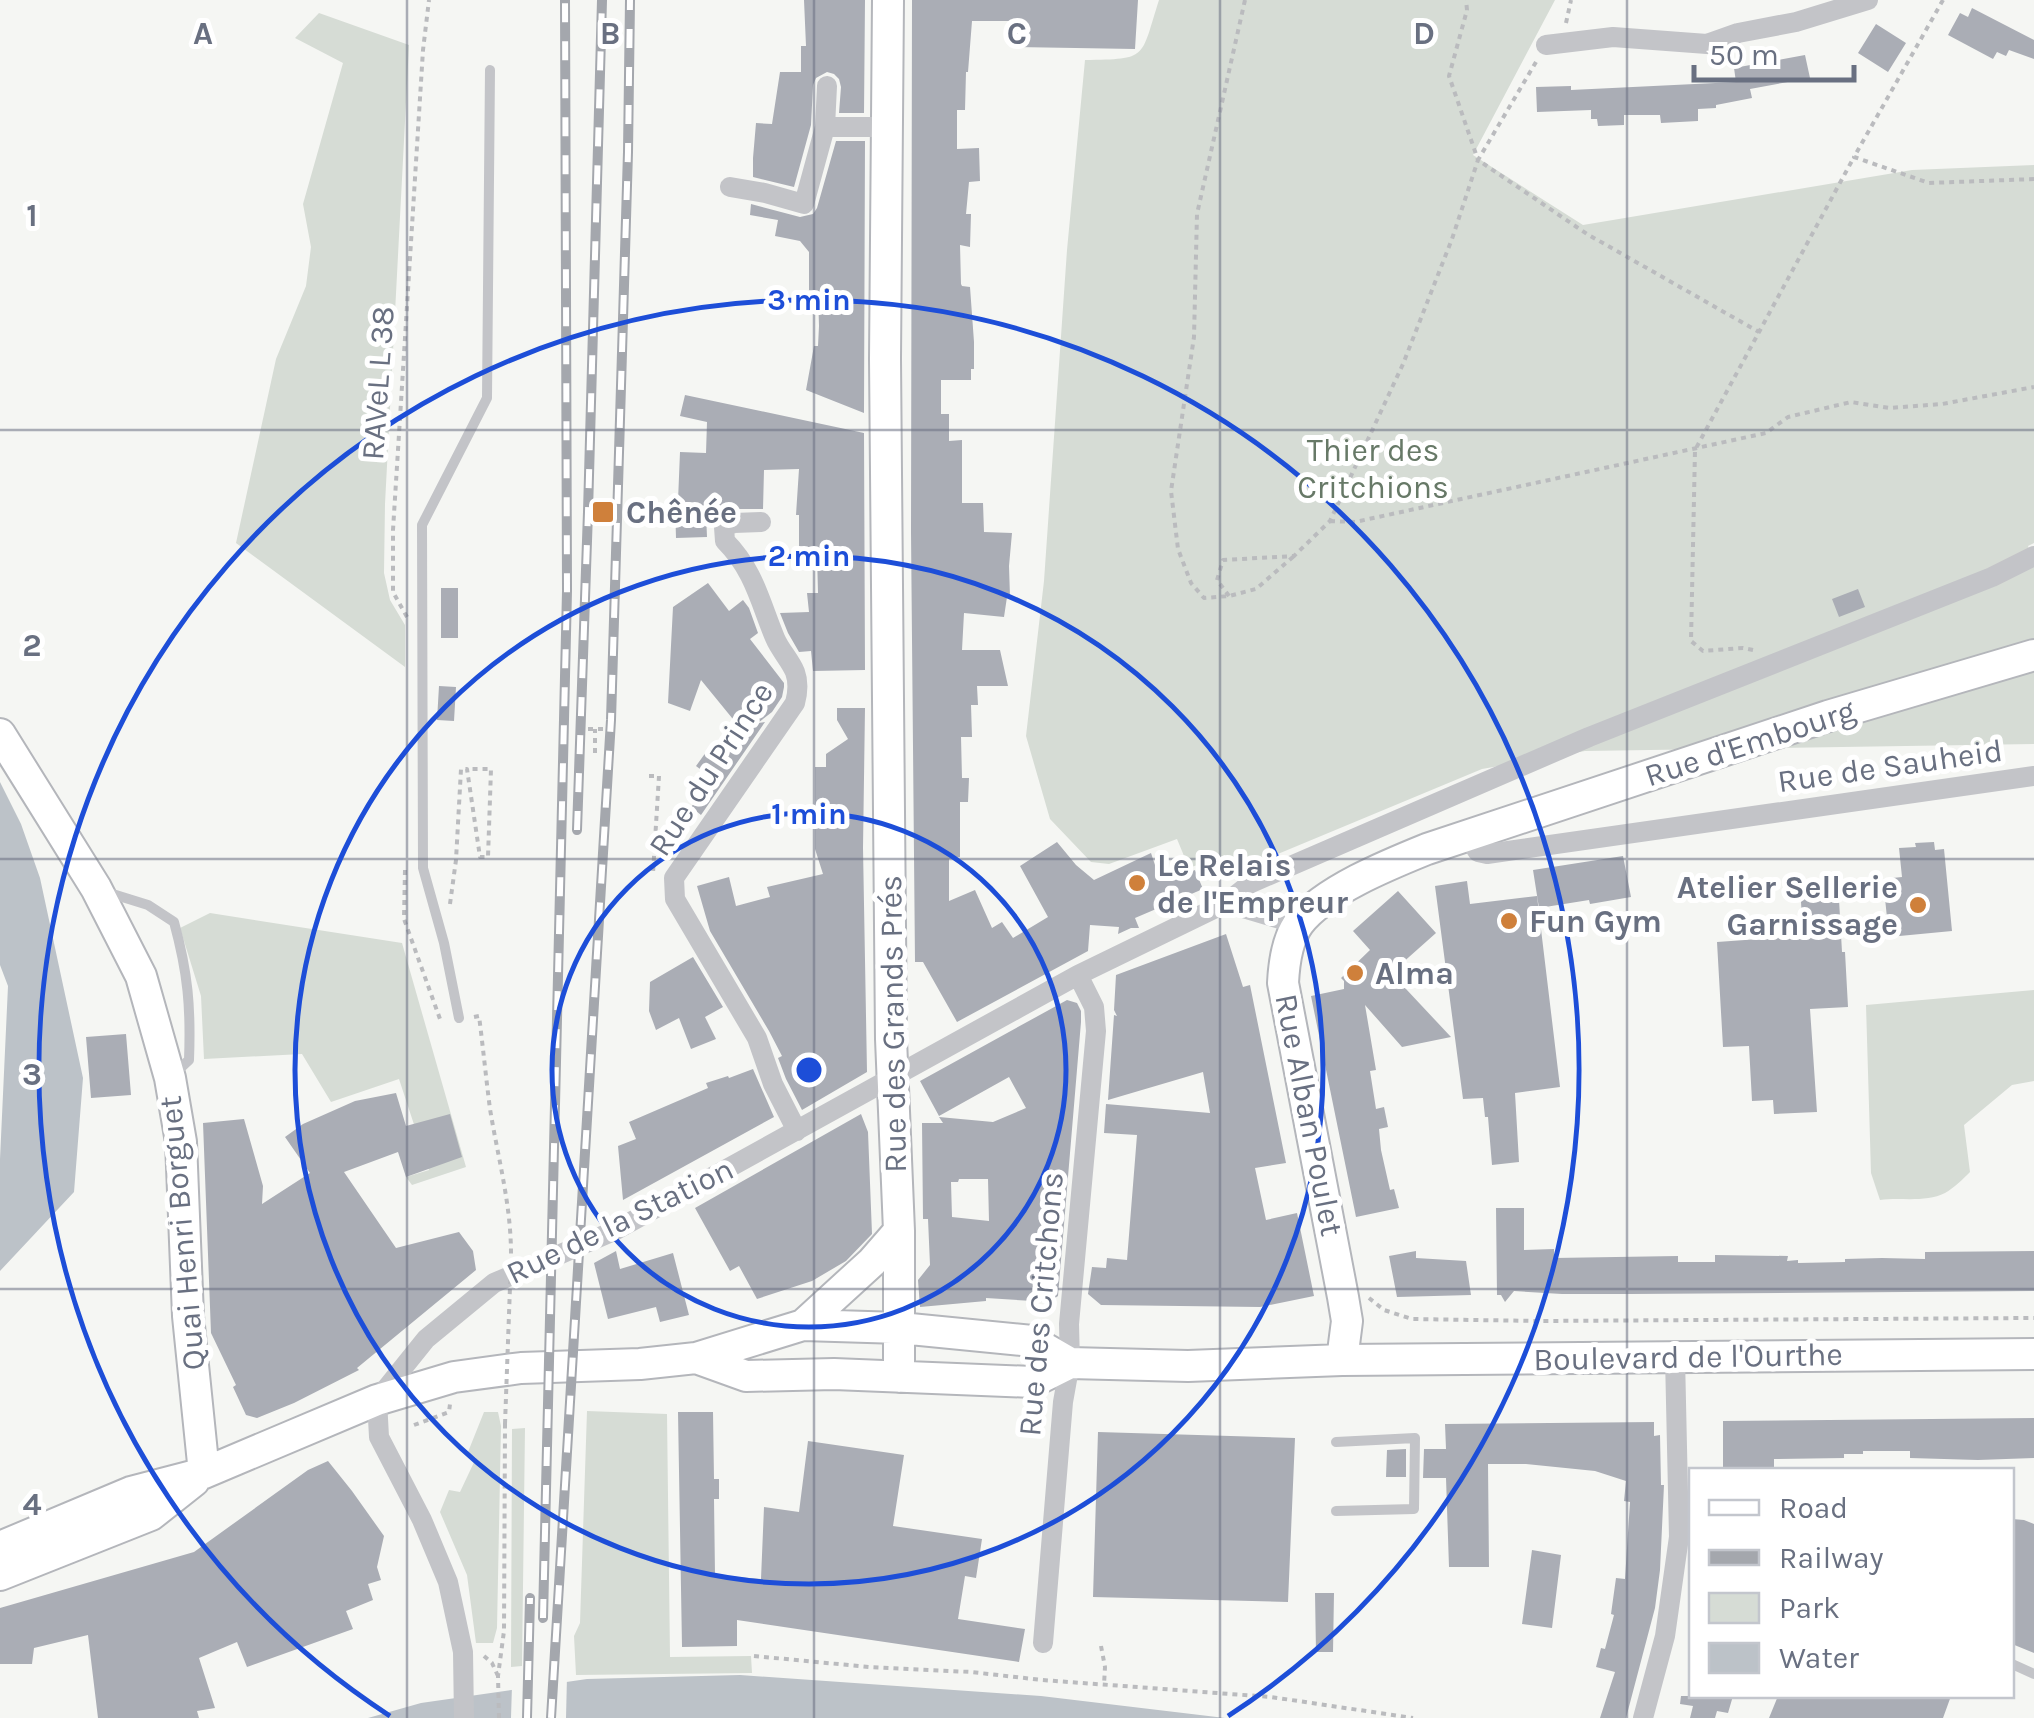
<svg xmlns="http://www.w3.org/2000/svg" width="2034" height="1718" font-family="Karla,sans-serif">
<rect width="100%" height="100%" fill="#f5f6f3"/>
<path fill="#d6dcd5" d="M1159,0H1555L1473,155L1583,225L1912,170L2034,165V543L2028,546L2034,564V744L1585,751L1482,769L1232,873L1225,855L1189,868L1177,839L1109,864L1091,862L1050,819L1026,736L1044,581L1067,250L1085,60C1149,59 1140,59 1159,0Z
M319,13L409,45L385,504L384,573L390,600L405,625V667L236,543L276,359L306,286L311,247L303,204L343,63L295,38Z
M210,913L402,943L466,1167L412,1185L406,1177L429,1170L399,1079L331,1102L302,1054L204,1059L201,996L180,928Z
M2034,990V1081L2012,1085L1964,1125L1970,1172C1963,1179 1954,1188 1945,1193C1926,1203 1900,1197 1880,1200L1871,1173L1866,1005Z
M587,1411L667,1414L670,1657L751,1656L752,1673L576,1675L574,1636L580,1623Z
M484,1412H498L501,1426L497,1628L493,1643H476L467,1575L440,1512L449,1490L460,1492L476,1458L468,1452Z
M525,1428L522,1666L511,1667L512,1429Z"/>
<path fill="#bcc2c8" d="M0,782L21,824L40,878L83,1078L74,1192L0,1271V1159L8,986L0,965Z
M740,1675L1041,1696L1225,1718H368L421,1703L587,1679Z"/>
<path fill="#f5f6f3" d="M567,1676L566,1718H511L512,1685Z"/>
<path fill="#aaadb5" fill-rule="evenodd" d="M804,0H865L864,113H839L841,87L839,79L834,74L827,72L816,78L813,85L811,125L794,187L753,177V158L756,123L772,124L780,72H801V46H806Z
M912,0H1138L1135,49L1011,47V21H972L968,72H966L965,110H957V149L979,148L980,181L969,182L966,214H971L970,247L960,245L961,284L962,286L970,287L974,342V369H971V380H941V414H949V441L962,440V503H983L984,532L1012,533L1009,566L1010,597H1007L1004,617L964,613L962,650H1000L1008,686H977L978,705H971L972,737H961L962,778H969L968,802H960V857L949,859V901L975,890L992,928L1002,922L1013,938L1048,917L1020,866L1057,842L1076,865L1094,880L1151,853L1159,877L1177,870L1180,876L1195,870L1203,889L1135,918L1139,928H1131L1118,934L1119,927L1090,925L1088,951L957,1022L923,962H915L911,532Z
M1972,8L2034,40V59L2009,50L2006,56L1997,52L1993,59L1948,35L1960,13L1968,17Z
M1876,24L1906,43L1888,72L1858,53Z
M1805,55L1810,78L1750,89L1752,98L1716,105V108L1698,109V121L1661,123L1660,115H1624V125L1598,126L1597,119H1591V110L1537,112L1536,87L1571,86V90L1736,82L1734,68Z
M836,141H865L864,413L806,390L814,346H818L819,326L818,293L809,290V252L800,241L775,236L778,220L750,215L751,204L800,217L813,214L817,208Z
M685,395L864,433L865,670L813,671L811,651L799,652L788,633L780,613L809,612L807,593H818L817,555H799V515H796L799,469L764,470L763,509H734L721,513H706L707,537L676,538L675,502L678,501L680,452L706,453L707,422L680,416Z
M708,583L729,611L743,600L749,608L758,633L750,639L784,683V687L782,697L772,712L758,723L765,722L701,815L691,807L696,801L686,794L704,772L696,766L709,748L720,756L741,729L701,680L690,711L668,703L673,607Z
M441,588H458V638H441Z
M1858,589L1865,607L1839,617L1832,599Z
M439,686L456,687L454,721L437,720Z
M837,708H865L863,848L867,1072L802,1110L786,1079L778,1058L782,1056L769,1031L710,931L697,886L729,877L736,906L770,897L767,887L823,874L815,849V767H826V754L848,739L837,720Z
M1934,842L1935,850L1944,849L1952,931L1889,937L1883,879L1902,877L1899,848L1916,847L1915,843Z
M1623,856L1631,897L1590,904L1589,900L1539,908L1533,870Z
M1467,881L1470,904L1537,896L1560,1087L1515,1093L1519,1162L1492,1165L1488,1117H1485L1483,1098L1463,1099L1435,886Z
M1838,882L1842,952H1845L1848,1007L1810,1009L1817,1112L1774,1114L1773,1100L1752,1101L1749,1046L1723,1047L1717,942L1803,936L1800,885Z
M1398,891L1436,933L1391,973L1451,1037L1402,1047L1365,1005L1376,1070L1370,1071L1376,1109L1384,1107L1388,1127L1379,1129L1381,1150L1390,1190L1394,1189L1399,1208L1356,1217L1311,996L1344,989V981L1341,978L1370,950L1353,931Z
M1226,934L1243,987L1250,985L1286,1163L1255,1168L1266,1220L1297,1213L1314,1296L1260,1307L1101,1305L1088,1294L1092,1267L1106,1268L1107,1258L1127,1260L1137,1135L1104,1133L1106,1104L1210,1113L1203,1072L1108,1100L1114,1015L1117,1016L1114,1010L1116,975Z
M693,957L723,1007L705,1017L716,1039L691,1049L679,1018L656,1030L649,1011L650,982Z
M1067,1000L1077,1003L1081,1011V1022L1058,1296L1049,1302L986,1298V1301L920,1307L918,1280L930,1265L928,1219H923L922,1123H943L939,1117L993,1122L1026,1108L1009,1077L939,1116L920,1081ZM959,1179H988L989,1221L952,1217L951,1182H958Z
M126,1034L131,1095L91,1098L86,1037Z
M753,1069L774,1117L623,1200L618,1146L636,1139L629,1122L708,1088L706,1083L728,1076L729,1078Z
M396,1093L406,1126L450,1114L462,1157L406,1177L398,1152L344,1172L396,1248L459,1232L473,1251L476,1270L357,1368L359,1370L294,1403L257,1418L246,1415L233,1387L236,1385L211,1333L203,1123L244,1119L263,1186L262,1204L310,1173L285,1137L303,1124L355,1101Z
M861,1114L868,1132L872,1234L846,1261L812,1281L757,1299L739,1266L730,1271L695,1208Z
M1496,1208H1524V1250L1554,1249V1258L1678,1256V1262H1715V1255L1788,1256L1787,1261L1798,1260V1263L1845,1262V1259L1882,1258L1925,1259V1252L2034,1251V1291L1631,1294H1562L1514,1291L1505,1302L1501,1295H1497Z
M616,1251L620,1269L673,1253L689,1315L660,1322L656,1307L608,1319L594,1263Z
M1416,1251V1258L1466,1261L1471,1295L1397,1297L1389,1256Z
M678,1412H713L714,1479H719V1499H714L715,1575L761,1579L764,1507L799,1512L808,1441L904,1455L893,1526L982,1539L976,1578L965,1576L958,1619L1025,1629L1019,1662L737,1620V1646L682,1647Z
M2034,1418V1458L1978,1460L1910,1458V1451H1863V1454H1844V1458L1774,1459V1469L1723,1470V1421Z
M1654,1422V1436L1660,1435L1661,1485H1664L1660,1570L1655,1608L1626,1718H1600L1615,1672L1596,1667L1601,1648L1605,1649L1614,1615L1611,1614L1616,1578L1625,1579L1630,1502L1624,1501L1626,1481L1595,1471L1526,1464H1488L1489,1567H1449L1446,1478H1423L1424,1449H1446L1445,1424Z
M1098,1432L1295,1438L1288,1602L1093,1597Z
M1406,1449V1477H1386L1387,1450Z
M328,1461L352,1491L384,1536L377,1567L381,1580L368,1584L373,1600L346,1611L353,1629L247,1667L237,1642L199,1658L215,1708L197,1711L199,1718H98L88,1635L34,1648L32,1664H0V1608L194,1552L308,1470Z
M2012,1519L2024,1520L2034,1524V1653L2012,1644Z
M1532,1550L1561,1555L1552,1628L1522,1624Z
M1315,1593H1334L1333,1652H1316Z
M1681,1696H1733L1728,1713L1717,1711L1715,1718H1690L1693,1706L1680,1704Z
M1778,1696H1951L1943,1718H1769Z"/>
<g fill="none" stroke-linecap="round" stroke-linejoin="round">
<g stroke="#b4b6bb" stroke-width="34">
<path id="primary" d="M888,0L885,359L891,1039L899,1231V1377
M0,734L96,888L141,976L170,1078L181,1142L188,1316L204,1473
M803,1325L872,1262L899,1231
M696,1358L746,1376L834,1374L1032,1382L1070,1363
M1342,1360L1347,1321L1343,1297L1283,983C1284,963 1287,939 1299,923C1323,891 1390,864 1427,849L1828,716L2034,655
M0,1547L131,1492L204,1473L377,1400L454,1377L521,1368L640,1364L696,1358L803,1325L900,1328L1032,1341L1070,1363L1188,1366L1342,1360L2034,1354
M0,1575L151,1515L194,1481"/>
</g>
<path stroke="#babbbe" stroke-width="4" stroke-dasharray="5 5" stroke-linecap="butt" d="M1245,0L1197,214L1194,337L1171,491L1178,549L1191,583L1204,598L1229,596L1256,589L1294,556
M1943,0L1854,157L1929,183L2034,179
M1566,23L1571,0
M1536,62L1478,160L1587,234L1759,332
M1330,521L1355,522L1766,433L1788,417L1851,402L1889,408L1942,404L2034,387
M1229,596L1217,580L1223,560L1294,556L1330,521L1403,364L1452,239L1478,160L1449,76L1467,10L1466,0
M407,617L393,592V530L423,50L429,0
M1753,650L1743,648L1703,651L1691,641L1695,450L1854,157
M588,729H604
M595,753V729
M649,776H659L653,873
M405,870L404,919L440,1019H444
M450,904L456,860L461,769H467L480,857H488L491,769H467
M474,1017L479,1016C483,1047 486,1078 490,1109C498,1158 511,1204 511,1254
M1369,1298L1384,1310L1412,1319L1538,1321L2034,1318
M414,1425L449,1412L450,1404
M1101,1646L1105,1667L1104,1685
M484,1656L492,1663L498,1676
M754,1656L869,1667L971,1672L1042,1680L1271,1697L1413,1718
M499,1718L498,1676L504,1631L505,1424"/>
<path stroke="#c3c4c8" stroke-width="10" d="M103,891L148,905L174,922C188,973 191,1008 189,1060L174,1074
M459,1018L444,943L423,868L422,525L487,398L490,70
M1336,1442L1415,1438L1414,1509L1336,1511
M2012,1664L2034,1674"/>
<path stroke="#c3c4c8" stroke-width="20" d="M1546,45L1613,37L1707,44L1738,33L1796,22L1868,0
M825,127L827,86
M730,187L765,193L804,204L825,127H887
M761,522L734,523L724,527L725,541C754,570 760,602 775,638C780,650 790,660 795,672C799,683 798,692 795,703L674,878L675,899L757,1038L773,1084L797,1131
M1467,835L1478,852L1487,854L2034,776
M1226,903L1297,924
M1043,1643L1063,1402L1070,1363L1069,1324L1096,1031L1094,1007L1078,975
M464,1718L463,1652L448,1582L422,1520L379,1437L377,1400L426,1339L494,1283L616,1230L1078,975L1226,903L1251,883L1589,737L1992,577L2034,556
M1643,1718L1665,1636L1679,1537L1675,1357"/>
<use href="#primary" stroke="#fff" stroke-width="30"/>
<g stroke="#a4a7ad" stroke-width="10">
<path id="rail" d="M577,830L588,512L602,0
M543,1618L567,591L565,0
M527,1718L530,1598
M551,1718L611,720L628,152L630,0"/>
</g>
<use href="#rail" stroke="#fff" stroke-width="6" stroke-dasharray="19" stroke-linecap="butt"/>
<path stroke="#babbbe" stroke-width="4" stroke-dasharray="5 5" stroke-linecap="butt" d="M505,1424L511,1259"/>
</g>
<path fill="none" stroke="#697081" stroke-width="2.5" stroke-opacity="0.55" d="M407,0V1718M814,0V1718M1220,0V1718M1627,0V1718M0,430H2034M0,859H2034M0,1289H2034"/>
<g fill="none" stroke="#1d4ed8" stroke-width="5">
<circle cx="809" cy="1070" r="257"/>
<circle cx="809" cy="1070" r="514"/>
<path d="M390 1716A770 770 0 1 1 1228 1716"/>
</g>
<g fill="#cf803b" stroke="#fff" stroke-width="4">
<rect x="591" y="500" width="24" height="24" rx="5"/>
<circle cx="1137" cy="883" r="10"/>
<circle cx="1918" cy="905" r="10"/>
<circle cx="1509" cy="921" r="10"/>
<circle cx="1355" cy="973" r="10"/>
</g>
<g text-anchor="middle" dominant-baseline="central" stroke-width="10" stroke-linejoin="round" paint-order="stroke">
<g font-size="32" fill="#697081" stroke="#fff">
<text transform="translate(378 383) rotate(-86)">RAVeL L 38</text>
<text transform="translate(1750 743) rotate(-18)">Rue d'Embourg</text>
<text transform="translate(1890 766) rotate(-8)">Rue de Sauheid</text>
<text transform="translate(711 769) rotate(-57)">Rue du Prince</text>
<text transform="translate(893 1024) rotate(-91)">Rue des Grands Prés</text>
<text transform="translate(1309 1115) rotate(79)">Rue Alban Poulet</text>
<text transform="translate(620 1221) rotate(-26)">Rue de la Station</text>
<text transform="translate(182 1233) rotate(-95)">Quai Henri Borguet</text>
<text transform="translate(1041 1304) rotate(-85)">Rue des Critchons</text>
<text transform="translate(1688 1357) rotate(-1)">Boulevard de l'Ourthe</text>
</g>
<g font-size="32" fill="#677967" stroke="#fff">
<text x="1373" y="450">Thier des<tspan x="1373" dy="37">Critchions</tspan></text>
</g>
<g font-size="32" font-weight="bold" fill="#697081" stroke="#fff" text-anchor="start">
<text x="626" y="512">Chênée</text>
<text x="1157" y="865">Le Relais<tspan x="1157" dy="37">de l'Empreur</tspan></text>
<text x="1898" y="887" text-anchor="end">Atelier Sellerie<tspan x="1898" dy="37">Garnissage</tspan></text>
<text x="1529" y="921">Fun Gym</text>
<text x="1375" y="973">Alma</text>
</g>
</g>
<g font-size="32" text-anchor="middle" font-weight="bold" fill="#697081" stroke="#fff" stroke-width="10" stroke-linejoin="round" paint-order="stroke">
<text x="203" y="44">A</text>
<text x="610" y="44">B</text>
<text x="1017" y="44">C</text>
<text x="1424" y="44">D</text>
<text x="32" y="226">1</text>
<text x="32" y="656">2</text>
<text x="32" y="1085">3</text>
<text x="32" y="1515">4</text>
</g>
<circle cx="809" cy="1070" r="15" fill="#1d4ed8" stroke="#fff" stroke-width="5"/>
<g font-size="30" text-anchor="middle" font-weight="bold" fill="#1d4ed8" stroke="#fff" stroke-width="10" stroke-linejoin="round" paint-order="stroke">
<text x="809" y="310">3 min</text>
<text x="809" y="566">2 min</text>
<text x="809" y="824">1 min</text>
</g>
<rect x="1689" y="1468" width="325" height="230" fill="#ffffff" stroke="#c3c6cd" stroke-width="2.5"/>
<rect x="1709" y="1500" width="50" height="15" fill="#ffffff" stroke="#c3c6cd" stroke-width="2.5"/>
<text x="1779" y="1518" font-size="30" fill="#697081">Road</text>
<rect x="1709" y="1550" width="50" height="15" fill="#a4a7ad" stroke="#c3c6cd" stroke-width="2.5"/>
<text x="1779" y="1568" font-size="30" fill="#697081">Railway</text>
<rect x="1709" y="1593" width="50" height="30" fill="#d6dcd5" stroke="#c3c6cd" stroke-width="2.5"/>
<text x="1779" y="1618" font-size="30" fill="#697081">Park</text>
<rect x="1709" y="1643" width="50" height="30" fill="#bcc2c8" stroke="#c3c6cd" stroke-width="2.5"/>
<text x="1779" y="1668" font-size="30" fill="#697081">Water</text>
<path d="M1694 65v15h160v-15" fill="none" stroke="#697081" stroke-width="5"/>
<text x="1709" y="65" font-size="30" fill="#697081" stroke="#ffffff" stroke-width="8" paint-order="stroke">50 m</text>
</svg>
